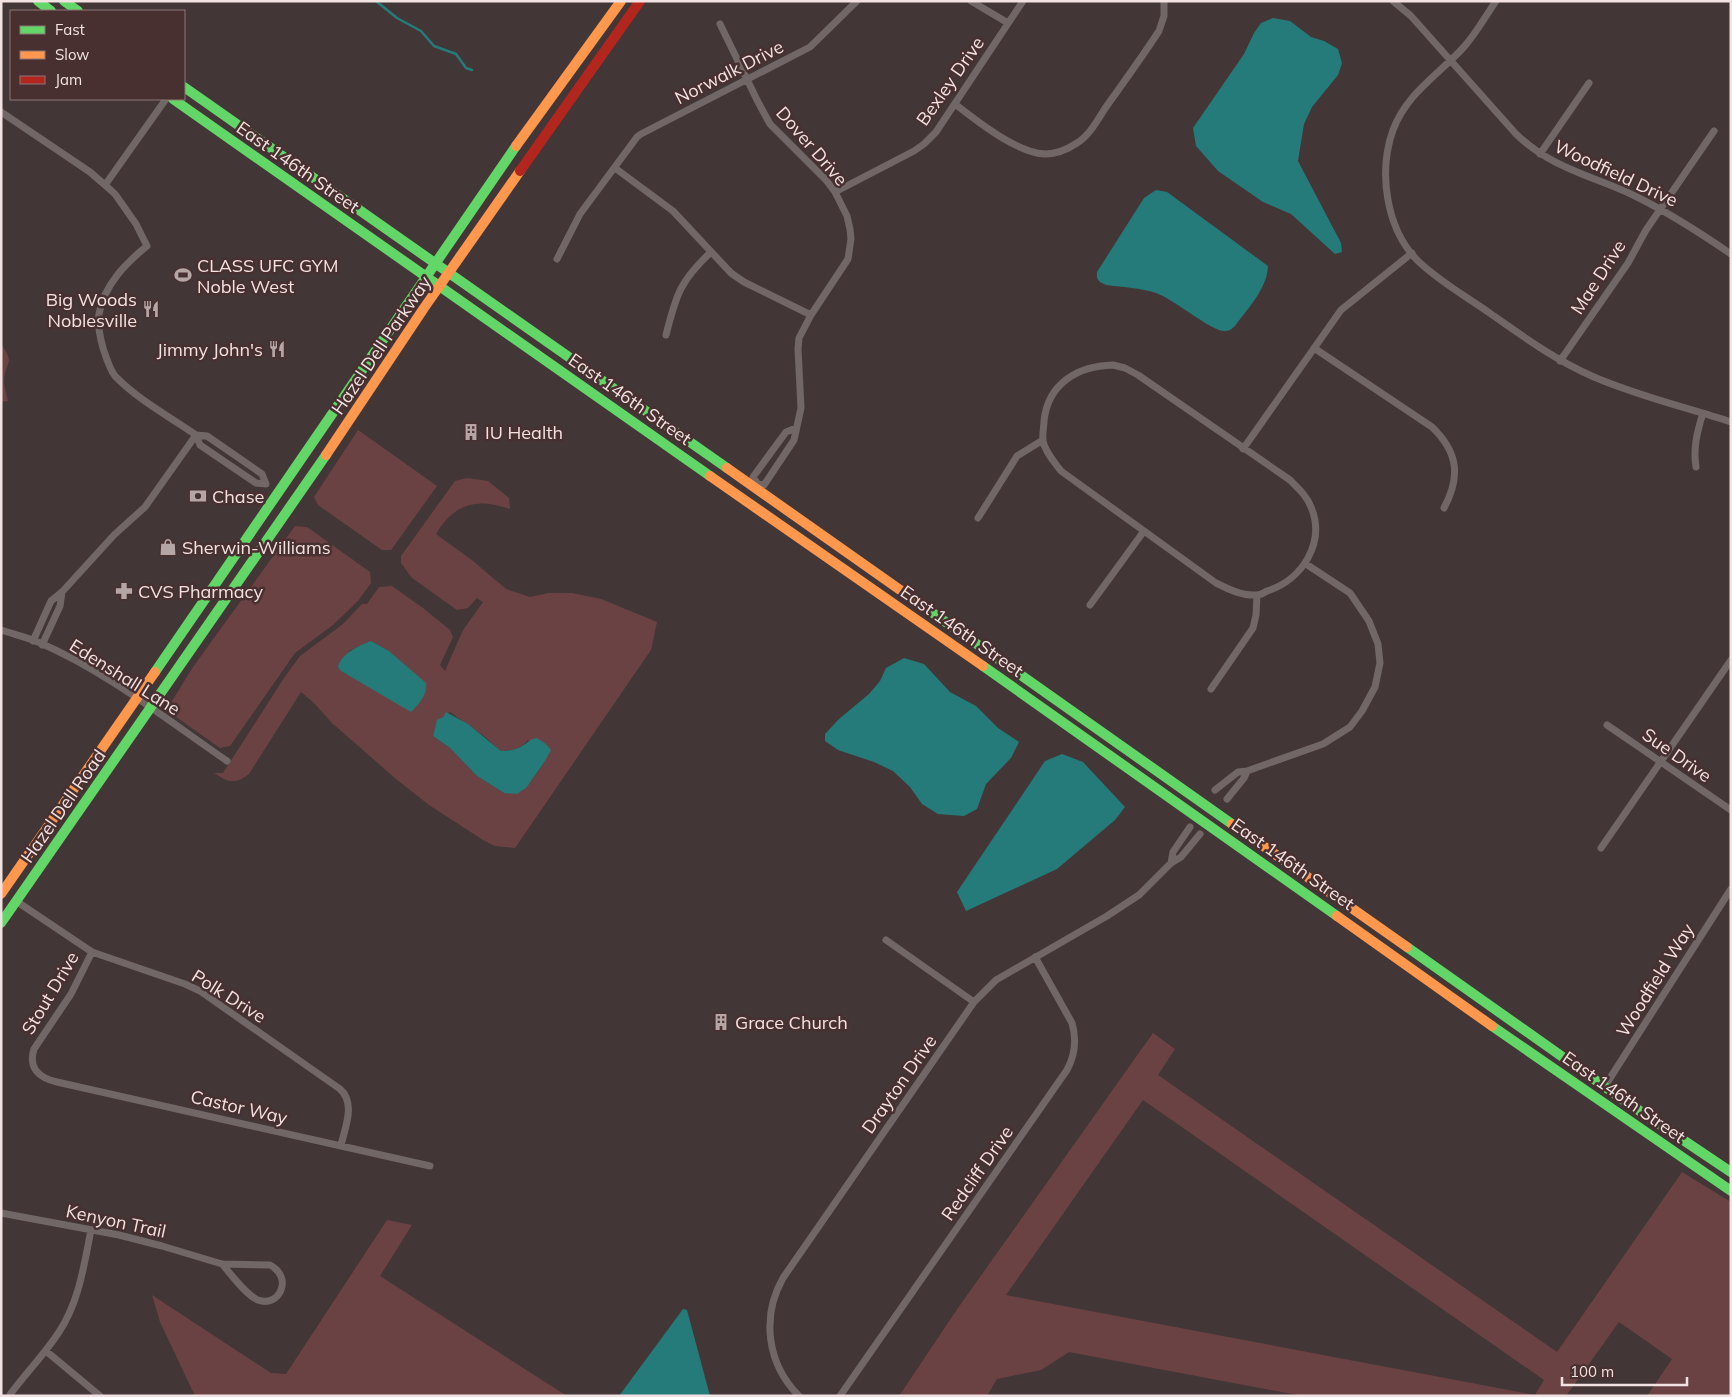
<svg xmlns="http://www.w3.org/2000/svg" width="1732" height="1397" font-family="Mulish,sans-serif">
<rect width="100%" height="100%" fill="#433636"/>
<path fill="#6b4243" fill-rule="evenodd" d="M1,344C16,365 5,361 4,381C4,387 7,395 8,401L1,402Z
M358,430L437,486L391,550H382L318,505L314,497Z
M467,478L488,481L509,498L510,509C476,497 454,504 436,534L473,561L506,589L530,597L549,593H572L601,599L657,622L651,650L515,848L495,846L483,840L429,805L396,779L332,723L314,703L301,692L249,774C234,785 228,782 214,773H223L284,678L300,656L343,624L362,604H367L379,587L392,586L423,608L450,630L453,637L440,665L445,671L463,630L483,602L477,598L468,608L457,610L412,578L401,563V556L455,481ZM371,641L389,651L357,680L341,671L349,651ZM450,712L484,736L501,751C511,751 521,749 528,740L545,761L527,787L504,793L477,776L450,748L433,736L437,721Z
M295,526L307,527L370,572L371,583L358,601L333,625L295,653L230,746L220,748L172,714L167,709L193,667Z
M1153,1033L1175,1049L1158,1075L1557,1352L1682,1172L1731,1202V1396H1647L1672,1359L1619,1322L1566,1396H1303L1069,1352L1041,1370L997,1379L987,1396H899L958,1308ZM1143,1100L1544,1380L1535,1395L1006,1295Z
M387,1220L412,1225L380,1276L567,1396H195L160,1322L152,1295L271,1373L286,1374Z"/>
<path fill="#247b7a" d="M1273,18L1290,21L1311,37L1324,41L1338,49L1342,63L1338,75L1312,107L1304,124L1298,161L1341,243L1342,252L1335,254L1291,214L1263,202L1218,171L1196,146L1193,128L1244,54L1254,33L1261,23Z
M1156,190L1167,192L1268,266C1267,289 1248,308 1235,326C1232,329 1229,331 1225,331C1212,332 1174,299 1156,293C1141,288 1122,287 1106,285C1099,282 1096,280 1097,272L1144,198Z
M371,641L389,651L426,683C428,694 418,705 411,712L341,671L338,667C342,653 358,646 371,641Z
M904,658L924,664L950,692L976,706L998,728L1019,742L1011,758L986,784L977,809L964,816L938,814L922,804L910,787L893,771L874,762L838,750L825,741V734L839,719L869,694L880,681L886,668Z
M446,712L468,724L501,751C508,751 516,750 522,746C528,743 529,739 537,738L546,744L551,750L545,761L527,787L517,794L504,793L477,776L450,748L433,736L437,720L443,717Z
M1062,754L1083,762L1125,807L1115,820L1057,869L966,911L957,892L1045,761Z
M683,1309L687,1310L710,1396H619Z"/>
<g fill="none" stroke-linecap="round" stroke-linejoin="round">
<path stroke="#247b7a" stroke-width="2.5" d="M376,1L397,18L421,31L434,46L456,54L466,68L472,70"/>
<path stroke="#726767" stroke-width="7" d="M971,1L1008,23
M1393,1L1411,16L1516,134C1551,168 1590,175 1633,195C1668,212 1699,232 1731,254
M1496,1C1485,17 1476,34 1463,48C1438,75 1407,93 1393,130C1378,172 1386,229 1418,261C1440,282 1467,297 1491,314C1525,338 1557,361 1594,377C1638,396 1685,407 1731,422
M720,24L758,102L770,124L826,180L835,192L847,216L850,229L851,239L848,259L811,315L799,338L798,349L801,408L794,440L764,485L757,483L753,477L786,432L796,428
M955,104C977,121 1017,153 1045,154C1056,154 1068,149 1077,143C1090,135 1098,119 1106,107C1124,82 1142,57 1159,31L1164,16V1
M1,112L90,172L105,185L115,194L136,224L147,246C126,263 104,285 99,314C97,325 100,337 103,348C106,357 109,368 115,376C137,399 170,417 196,435L200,445L256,483L266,484L262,474L207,436L196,435
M1540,154L1589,83
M615,168L673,211L731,273L744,282L811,315
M105,185L166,99
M835,192L914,151L924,144L936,132L1023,1
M557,259L580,214L637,137L641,134L810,47L857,1
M666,335C676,295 680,281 711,252
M1314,348L1432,427C1458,452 1461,476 1444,508
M1560,361L1628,263L1646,230L1714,131
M1113,365L1125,368L1138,375L1290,480C1298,488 1307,496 1311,507C1326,543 1302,580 1267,591C1264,593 1260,595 1256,595C1242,596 1228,589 1216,583L1061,471C1055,463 1045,452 1043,441C1042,435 1044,427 1044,421C1048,383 1078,366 1113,365Z
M1243,449L1341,310L1412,253
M1696,467C1693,448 1697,432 1703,413
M978,518L1017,456L1043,440
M1090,605L1144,531
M1,630C13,634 26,637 38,642C106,671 166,719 227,761
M33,641L51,601L62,592L114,535L145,507L196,435
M42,645L60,606L62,592
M1211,689L1253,628L1256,615L1257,595
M1607,725L1731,810
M1247,771L1323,744L1350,727L1362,711L1375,687L1380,663L1378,644L1369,621L1350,593L1306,564
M1215,790L1238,772L1247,771L1244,778L1227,799
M1601,848L1731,660
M1171,863L1173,852L1190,827
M16,901L92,952L185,984L200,991L340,1089C356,1103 345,1128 341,1145
M886,940L974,1002
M92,952L71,994L34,1049C28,1068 39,1078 57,1082L430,1166
M1605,1086L1731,889
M1,1213L119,1235L162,1246L222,1264L270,1265C294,1278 279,1308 258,1300C246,1295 231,1274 222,1264
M46,1351L100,1396
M9,1396C25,1374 44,1355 59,1332C79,1302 84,1265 91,1230
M799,1396C767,1364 761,1317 783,1278L974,1002L996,980L1107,916L1139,895L1171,863L1181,857L1200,834
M840,1396L1067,1070C1075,1055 1077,1040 1072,1023L1035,957"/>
<path stroke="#63d668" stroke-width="10" d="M38,1L51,11
M64,1L78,11
M184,87L727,468
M173,99L710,476
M913,599L1232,824
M983,666L1337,916
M155,672L516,146
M1,923L326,455
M1407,947L1622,1099L1731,1172
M1492,1026L1731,1191"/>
<path stroke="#ff974d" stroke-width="10" d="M516,146L621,1
M326,455L424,308L520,171
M727,468L913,599
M710,476L983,666
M1232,824L1407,947
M1,894L155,672
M1337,916L1492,1026"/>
<path stroke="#b3261e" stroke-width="10" d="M520,171L640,1"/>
</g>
<defs>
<g id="stadium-bare" transform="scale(1.35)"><path d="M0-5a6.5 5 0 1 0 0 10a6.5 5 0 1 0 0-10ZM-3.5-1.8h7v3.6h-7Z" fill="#b5a6a6" stroke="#493030" stroke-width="2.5" paint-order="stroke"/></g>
<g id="restaurant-bare" transform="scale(1.35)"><path d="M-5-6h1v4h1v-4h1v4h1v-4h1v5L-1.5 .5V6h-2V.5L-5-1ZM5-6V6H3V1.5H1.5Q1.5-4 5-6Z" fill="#b5a6a6" stroke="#493030" stroke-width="2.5" paint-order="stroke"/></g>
<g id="building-bare" transform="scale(1.35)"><path d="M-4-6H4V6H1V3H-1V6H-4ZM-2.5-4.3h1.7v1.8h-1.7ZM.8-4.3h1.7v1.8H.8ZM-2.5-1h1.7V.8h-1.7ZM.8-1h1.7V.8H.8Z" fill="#b5a6a6" stroke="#493030" stroke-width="2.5" paint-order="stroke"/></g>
<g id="bank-bare" transform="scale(1.35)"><path d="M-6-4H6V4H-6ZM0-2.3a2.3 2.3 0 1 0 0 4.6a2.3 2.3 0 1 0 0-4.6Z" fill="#b5a6a6" stroke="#493030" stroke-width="2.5" paint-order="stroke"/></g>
<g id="shop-bare" transform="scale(1.35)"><path d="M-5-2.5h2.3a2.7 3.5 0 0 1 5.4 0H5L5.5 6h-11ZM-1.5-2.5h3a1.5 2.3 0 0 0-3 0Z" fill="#b5a6a6" stroke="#493030" stroke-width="2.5" paint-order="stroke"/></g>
<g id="pharmacy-bare" transform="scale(1.35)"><path d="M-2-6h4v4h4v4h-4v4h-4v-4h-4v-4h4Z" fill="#b5a6a6" stroke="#493030" stroke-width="2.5" paint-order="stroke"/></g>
</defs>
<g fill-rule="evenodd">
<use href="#stadium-bare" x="183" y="275"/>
<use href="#restaurant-bare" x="151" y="309"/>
<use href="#restaurant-bare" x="277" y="349"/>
<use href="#building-bare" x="471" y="432"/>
<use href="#bank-bare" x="198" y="496"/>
<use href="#shop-bare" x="168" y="547"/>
<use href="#pharmacy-bare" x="124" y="591"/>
<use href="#building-bare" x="721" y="1022"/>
</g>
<g text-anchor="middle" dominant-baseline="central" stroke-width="5" stroke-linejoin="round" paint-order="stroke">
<g font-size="18" fill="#f3e2e2" stroke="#493030">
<text transform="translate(729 72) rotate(-27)">Norwalk Drive</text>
<text transform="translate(950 81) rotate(-55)">Bexley Drive</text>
<text transform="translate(812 146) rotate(49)">Dover Drive</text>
<text transform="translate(298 167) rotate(35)">East 146th Street</text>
<text transform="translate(1616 173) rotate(25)">Woodfield Drive</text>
<text transform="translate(1598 277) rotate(-57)">Mae Drive</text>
<text transform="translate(381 345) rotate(-56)">Hazel Dell Parkway</text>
<text transform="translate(630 399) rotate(35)">East 146th Street</text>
<text transform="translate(962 631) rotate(35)">East 146th Street</text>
<text transform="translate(125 677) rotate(32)">Edenshall Lane</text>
<text transform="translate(1677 755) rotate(35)">Sue Drive</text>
<text transform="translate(63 806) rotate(-55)">Hazel Dell Road</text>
<text transform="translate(1293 864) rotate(35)">East 146th Street</text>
<text transform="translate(1655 980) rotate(-58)">Woodfield Way</text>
<text transform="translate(50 993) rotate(-59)">Stout Drive</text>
<text transform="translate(229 996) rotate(32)">Polk Drive</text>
<text transform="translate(899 1084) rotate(-55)">Drayton Drive</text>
<text transform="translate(1624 1097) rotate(35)">East 146th Street</text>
<text transform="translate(239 1107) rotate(13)">Castor Way</text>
<text transform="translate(977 1173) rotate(-55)">Redcliff Drive</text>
<text transform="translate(116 1221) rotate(12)">Kenyon Trail</text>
</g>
<g font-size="18" fill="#f3e2e2" stroke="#493030" text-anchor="start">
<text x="197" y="265">CLASS UFC GYM<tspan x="197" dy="21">Noble West</tspan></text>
<text x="137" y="299" text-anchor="end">Big Woods<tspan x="137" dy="21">Noblesville</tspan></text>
<text x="263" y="349" text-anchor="end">Jimmy John's</text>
<text x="485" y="432">IU Health</text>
<text x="212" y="496">Chase</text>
<text x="182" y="547">Sherwin-Williams</text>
<text x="138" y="591">CVS Pharmacy</text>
<text x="735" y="1022">Grace Church</text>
</g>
</g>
<rect width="1732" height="1397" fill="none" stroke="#f3e2e2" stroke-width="5"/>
<rect x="10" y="10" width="175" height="90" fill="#493030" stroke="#8d7777"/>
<rect x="20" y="26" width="25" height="8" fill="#63d668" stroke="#8d7777"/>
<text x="55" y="35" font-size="15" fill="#f3e2e2">Fast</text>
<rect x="20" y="51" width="25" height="8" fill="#ff974d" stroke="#8d7777"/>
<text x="55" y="60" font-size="15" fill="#f3e2e2">Slow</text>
<rect x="20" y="76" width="25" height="8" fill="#b3261e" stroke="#8d7777"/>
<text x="55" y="85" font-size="15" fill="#f3e2e2">Jam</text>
<path d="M1562 1377v8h125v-8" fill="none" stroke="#f3e2e2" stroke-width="2.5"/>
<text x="1570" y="1377" font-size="15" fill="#f3e2e2" stroke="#493030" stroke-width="4" paint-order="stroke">100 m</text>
</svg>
